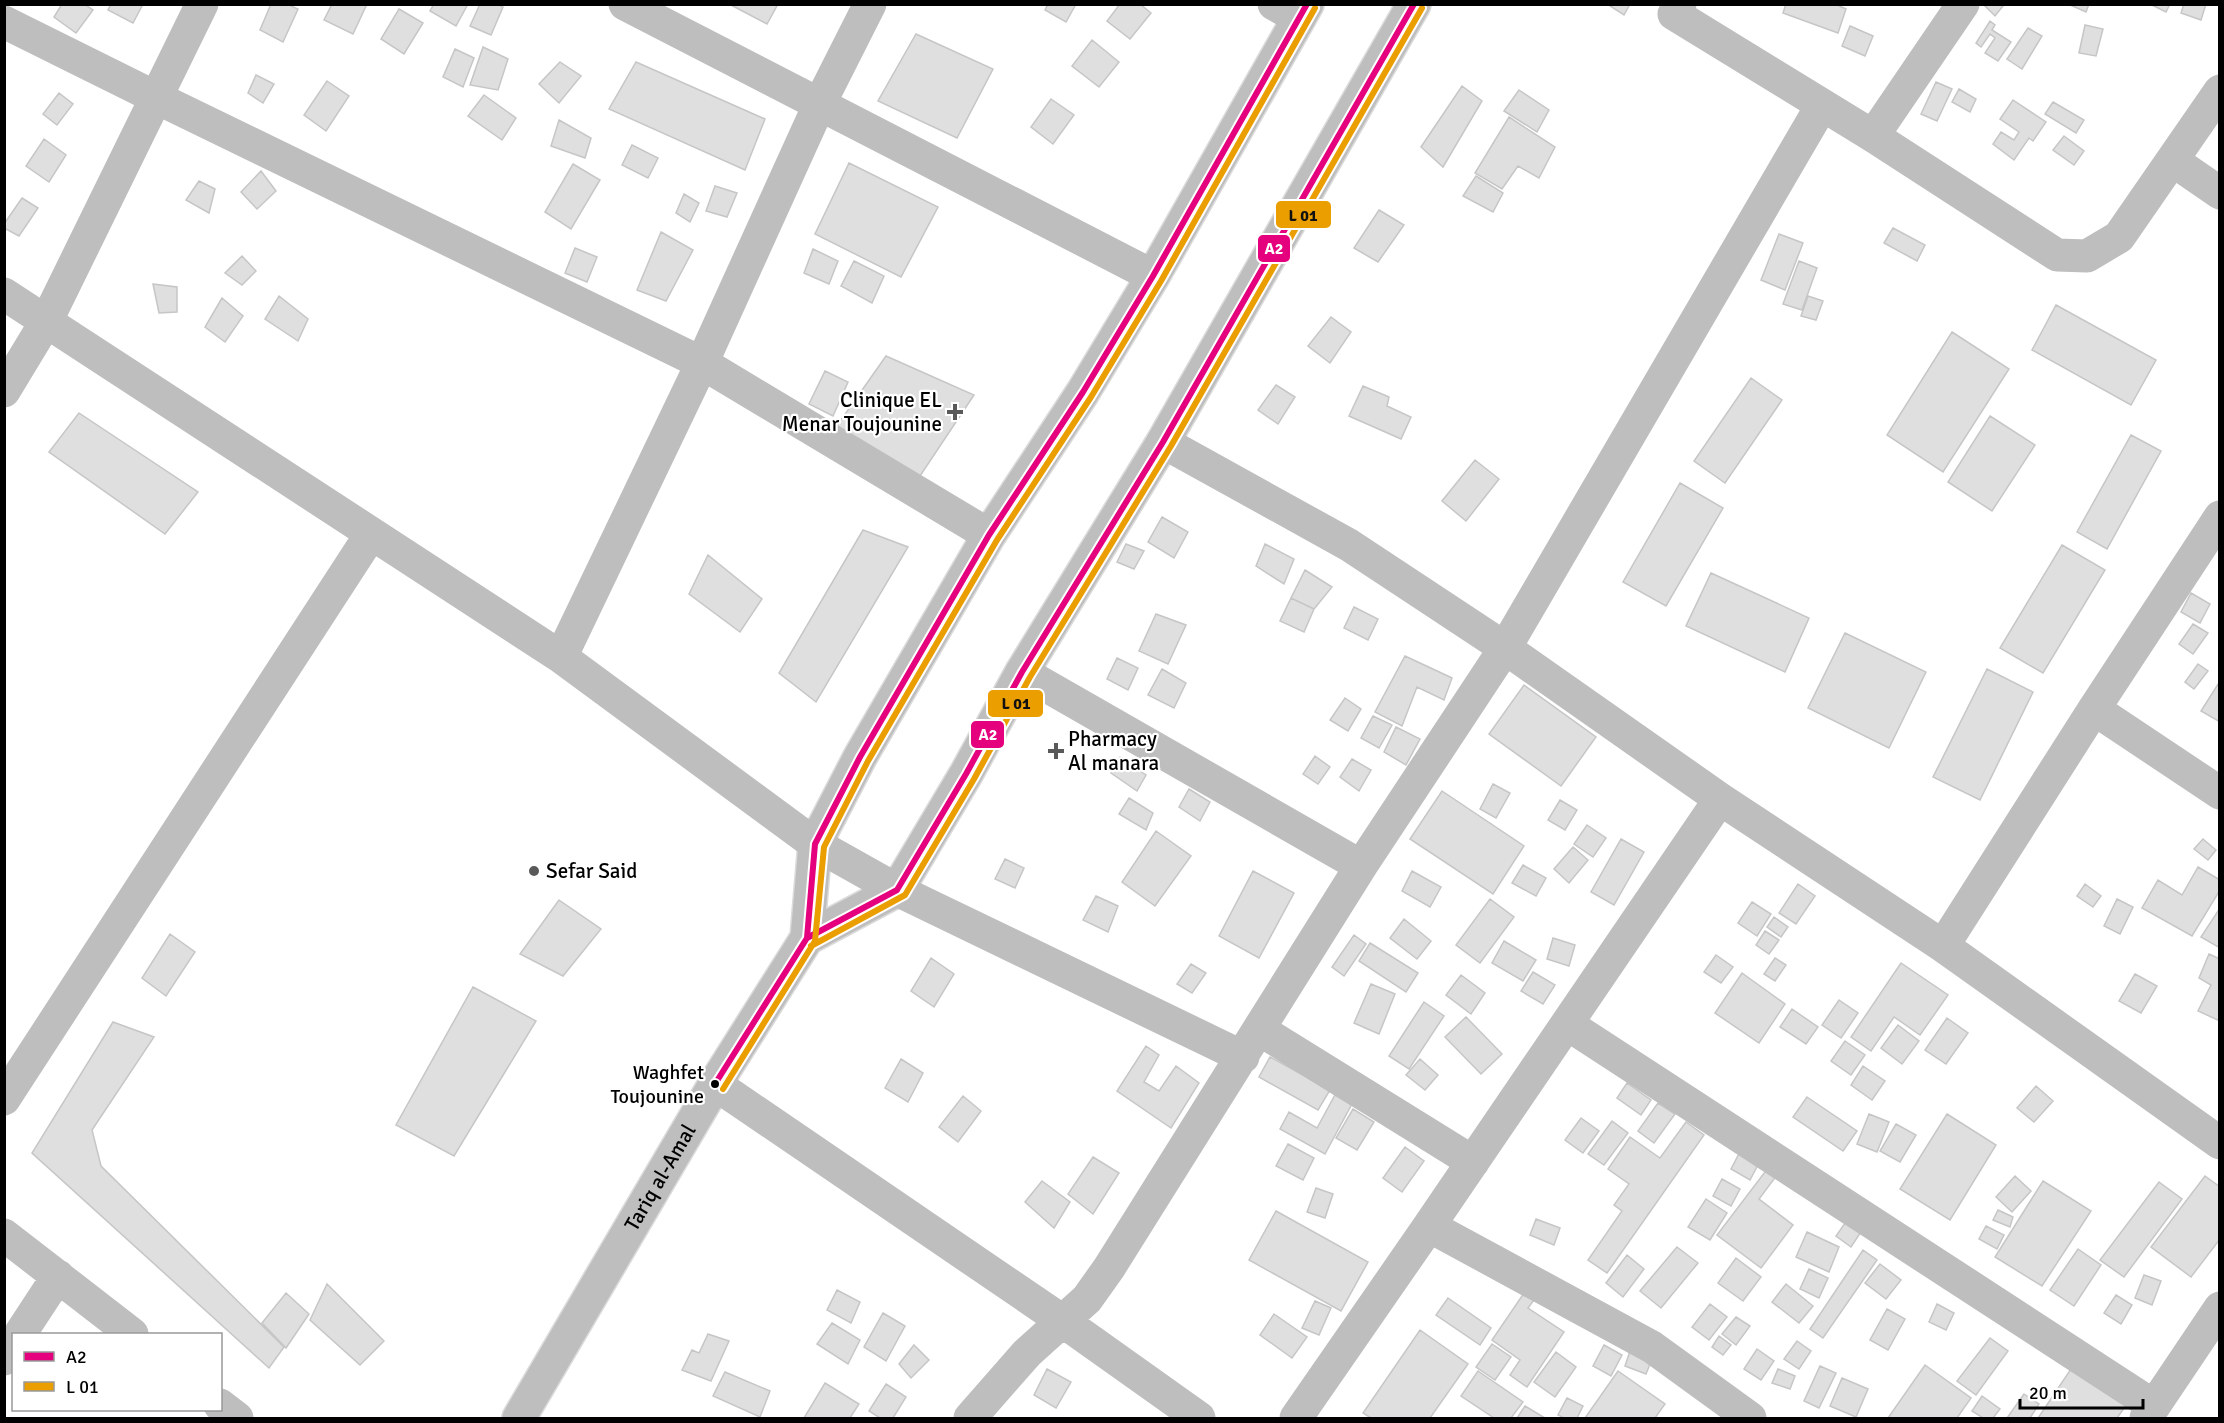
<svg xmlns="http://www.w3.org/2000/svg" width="2224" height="1423" font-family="Signika,sans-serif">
<rect width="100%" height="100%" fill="#fff"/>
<path fill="#dfdfdf" stroke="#c6c6c6" stroke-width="1.5" d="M62,4H84L93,10L76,33L54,17Z
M111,4H143L133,23L108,10Z
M271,4H287L298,9L283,42L260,30Z
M332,4H367L353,34L324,20Z
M434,4H468L456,26L430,11Z
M480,4H497L503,7L491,35L470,26Z
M729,4H778L767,24Z
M1048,4H1076L1066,22L1045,10Z
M1120,4H1140L1151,13L1130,39L1107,21Z
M1607,4H1630L1624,15Z
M1786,4H1835L1846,9L1838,33L1783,13Z
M1983,4H2001L2003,6L1995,16Z
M2068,4H2089L2086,12Z
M2150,4H2170L2166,12Z
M2184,4H2206L2201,20L2181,13Z
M399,9L423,23L404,54L381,39Z
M1990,21L1995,25L1992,30L2011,42L1998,61L1985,53L1995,38L1990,34L1981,47L1976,43Z
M2085,25L2103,29L2096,56L2079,53Z
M1850,26L1873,36L1865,56L1842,46Z
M2028,28L2042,36L2022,69L2007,59Z
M916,34L993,69L957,138L878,101Z
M1092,40L1119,62L1099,87L1072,66Z
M483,47L508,59L498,90L470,85Z
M455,49L474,58L463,87L443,77Z
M560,62L581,76L559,103L539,84Z
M636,62L765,119L745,170L609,109Z
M256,75L274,84L263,103L248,93Z
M327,81L349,96L326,131L304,115Z
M1936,82L1952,89L1937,121L1921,114Z
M1462,86L1482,101L1443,167L1421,147Z
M1959,89L1976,99L1970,112L1952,102Z
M1519,90L1549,110L1537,132L1504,111Z
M59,93L73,104L57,125L43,114Z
M484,95L516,118L502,140L468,116Z
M1051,99L1074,115L1053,144L1031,127Z
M2013,100L2046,122L2033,141L2029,138L2014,160L1993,144L2001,132L2014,140L2019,132L2000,119Z
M2053,102L2084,120L2076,133L2045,114Z
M1509,117L1555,147L1539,178L1518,166L1502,189L1475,173Z
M559,120L591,138L585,158L551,146Z
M2064,136L2084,151L2074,165L2053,150Z
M44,139L66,155L49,182L26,166Z
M632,145L658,158L648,178L622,165Z
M849,163L938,207L901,277L815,234Z
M573,164L600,180L571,229L545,212Z
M261,171L276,191L257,209L241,192Z
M1476,176L1503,193L1493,212L1463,196Z
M199,181L215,189L209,213L186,200Z
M715,186L737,193L727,217L706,211Z
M684,194L699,203L690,222L676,213Z
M22,198L38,208L19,236L4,228V224Z
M1379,210L1404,225L1378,262L1354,248Z
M1893,228L1925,245L1917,261L1884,243Z
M661,232L693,250L666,301L637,290Z
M1779,234L1803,243L1785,290L1761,280Z
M575,248L597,257L587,282L565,273Z
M813,249L838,261L829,284L804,273Z
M242,256L256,271L242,285L225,273Z
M854,261L884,276L872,303L841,286Z
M1799,261L1817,268L1802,310L1783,304Z
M153,284L177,287V312L159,313Z
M279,296L308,319L298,341L265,319Z
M1808,296L1823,301L1816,320L1801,316Z
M222,298L243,316L225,342L205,327Z
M2056,305L2156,360L2131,405L2032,350Z
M1331,317L1351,332L1330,363L1308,346Z
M1952,332L2009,369L1943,472L1887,435Z
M886,356L974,395L920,476L836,427Z
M825,371L848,382L833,416L809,404Z
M1751,378L1782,400L1725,483L1694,461Z
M1276,385L1295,397L1278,424L1258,410Z
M1363,386L1389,397L1387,406L1411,417L1401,439L1349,416Z
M79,413L198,492L165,534L49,452Z
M1990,416L2035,445L1992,511L1948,482Z
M2131,435L2161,451L2107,549L2077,532Z
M1475,460L1499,479L1466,521L1442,501Z
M1680,483L1723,508L1666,606L1623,582Z
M1162,517L1188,532L1174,558L1148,542Z
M863,530L908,547L816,702L779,673Z
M1126,544L1144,551L1134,569L1117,562Z
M1265,544L1294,559L1284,584L1256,566Z
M2062,545L2105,570L2043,673L2000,648Z
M708,555L762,599L740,632L689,594Z
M1305,570L1332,587L1314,609L1291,598Z
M1711,573L1809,618L1785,672L1686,626Z
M2191,593L2210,604L2200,623L2181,612Z
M1291,598L1314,609L1304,632L1280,621Z
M1354,607L1378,619L1368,640L1344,628Z
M1156,614L1186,625L1168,664L1139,651Z
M2193,624L2208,633L2193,654L2179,644Z
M1845,633L1926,672L1889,748L1808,708Z
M1405,656L1452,678L1444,700L1417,687L1402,726L1375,712Z
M1117,658L1138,668L1128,690L1107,679Z
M2198,664L2208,671L2194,689L2185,682Z
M1162,669L1186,683L1174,708L1148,695Z
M1987,669L2033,692L1980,800L1933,777Z
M2220,681V722L2201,711Z
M1524,685L1596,737L1561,786L1489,734Z
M1345,698L1361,709L1348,731L1330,720Z
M1373,716L1392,725L1379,748L1361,738Z
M1396,727L1420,739L1406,765L1384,752Z
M1315,756L1330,767L1318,784L1303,774Z
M1120,757L1146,775L1137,791L1111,773Z
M1352,759L1371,770L1359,791L1340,777Z
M1493,784L1510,793L1496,818L1480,809Z
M1189,789L1210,802L1200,821L1179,807Z
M1442,791L1524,846L1493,894L1410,839Z
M1129,798L1153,813L1146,830L1119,814Z
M1560,800L1577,810L1565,830L1548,820Z
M1587,825L1606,838L1593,857L1574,844Z
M1156,831L1191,856L1155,906L1122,882Z
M1621,839L1644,852L1614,905L1591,892Z
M2203,839L2216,850L2208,860L2194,849Z
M1573,847L1588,860L1569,883L1554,869Z
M1005,859L1024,868L1015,888L995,879Z
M1523,865L1546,878L1536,896L1512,883Z
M2198,867L2220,880V890L2192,936L2142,908L2158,880L2182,895Z
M1253,871L1294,893L1259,958L1219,936Z
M1412,871L1441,887L1430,907L1402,891Z
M1798,884L1815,896L1796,924L1779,913Z
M2085,884L2101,896L2093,907L2077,896Z
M1096,896L1118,906L1108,932L1083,920Z
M1490,899L1514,917L1480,963L1456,945Z
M2117,899L2133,907L2120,934L2104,926Z
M559,900L601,929L563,976L520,954Z
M1752,902L1771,914L1757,936L1738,923Z
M2220,908V948L2201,937Z
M1774,917L1788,927L1781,937L1767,927Z
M1404,919L1431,941L1417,959L1390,938Z
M1765,931L1779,940L1769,954L1756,945Z
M170,934L195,952L166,996L142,978Z
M1354,935L1366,944L1344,976L1332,967Z
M1553,938L1575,945L1569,966L1547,959Z
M1504,941L1536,960L1523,981L1492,963Z
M1370,943L1418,973L1406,992L1359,961Z
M2209,954L2220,959V1021L2198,1011L2211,985L2199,978Z
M1716,955L1733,967L1721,983L1704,972Z
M931,958L954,974L934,1007L911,991Z
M1775,958L1786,965L1775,981L1764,974Z
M1901,963L1948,995L1920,1035L1894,1017L1871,1051L1851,1037Z
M1191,964L1206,973L1192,993L1177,984Z
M1533,972L1555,985L1543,1004L1521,991Z
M1742,973L1785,1004L1759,1043L1715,1013Z
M2135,974L2157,986L2141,1013L2119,1001Z
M1461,975L1485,993L1471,1014L1446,995Z
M1371,984L1395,994L1379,1034L1354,1023Z
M473,987L536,1021L454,1156L396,1125Z
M1839,1000L1858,1013L1841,1038L1822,1025Z
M1424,1002L1444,1016L1409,1069L1389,1056Z
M1792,1009L1818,1027L1806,1044L1780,1027Z
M1466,1017L1502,1054L1481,1074L1445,1037Z
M1947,1018L1968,1033L1946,1064L1925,1050Z
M113,1022L154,1037L92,1130L101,1166L284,1347L269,1368L32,1153Z
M1898,1025L1919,1041L1902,1064L1881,1048Z
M1845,1041L1865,1055L1851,1075L1831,1061Z
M1146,1046L1159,1055L1144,1082L1159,1091L1176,1066L1199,1083L1171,1128L1117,1091Z
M1270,1057L1330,1090L1318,1110L1259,1077Z
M901,1059L923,1073L908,1102L885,1088Z
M1420,1059L1438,1075L1425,1090L1406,1075Z
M1863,1066L1885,1081L1872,1100L1851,1085Z
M1627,1083L1651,1100L1641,1115L1617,1098Z
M2036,1086L2053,1101L2034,1122L2017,1108Z
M1336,1093L1353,1102L1325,1154L1280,1129L1289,1112L1317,1128Z
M963,1096L981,1111L958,1142L939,1127Z
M1807,1097L1857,1131L1843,1151L1793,1117Z
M1658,1103L1675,1114L1654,1143L1638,1131Z
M1353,1109L1374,1122L1357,1150L1336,1138Z
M1869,1114L1889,1122L1877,1152L1857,1144Z
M1947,1114L1996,1145L1950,1220L1900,1189Z
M1581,1118L1599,1131L1583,1153L1565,1140Z
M1612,1121L1628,1133L1604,1165L1588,1154Z
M1686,1122L1704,1135L1607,1273L1588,1260L1622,1211L1614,1205L1629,1184L1608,1169L1630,1137L1660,1158Z
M1896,1124L1916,1135L1900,1162L1880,1151Z
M1288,1144L1314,1158L1303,1180L1276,1166Z
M1405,1147L1424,1161L1402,1192L1383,1178Z
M1741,1150L1760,1161L1750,1180L1731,1169Z
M1093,1157L1119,1173L1093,1214L1068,1194Z
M1771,1164L1780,1171L1759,1199L1793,1225L1761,1268L1717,1235Z
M2015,1176L2031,1191L2012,1212L1996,1197Z
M2205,1176L2220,1187V1239L2191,1277L2151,1247Z
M1722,1179L1740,1189L1731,1206L1713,1196Z
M1042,1181L1070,1202L1054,1228L1025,1202Z
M2043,1181L2091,1211L2042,1286L1995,1257Z
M2159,1182L2182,1199L2124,1277L2100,1260Z
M1316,1188L1333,1194L1325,1218L1307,1212Z
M1706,1199L1727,1213L1710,1240L1688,1227Z
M1998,1210L2013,1217L2010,1227L1993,1220Z
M1276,1211L1368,1262L1341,1311L1249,1260Z
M1850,1216L1865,1226L1851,1247L1836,1236Z
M1536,1219L1560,1228L1554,1245L1530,1235Z
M1986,1226L2004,1235L1997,1249L1979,1239Z
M1807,1232L1839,1247L1829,1272L1796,1257Z
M1677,1247L1698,1263L1661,1308L1640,1291Z
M2078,1249L2101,1265L2074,1306L2050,1290Z
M1863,1250L1877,1260L1823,1338L1810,1329Z
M1627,1255L1644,1269L1623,1297L1606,1283Z
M1736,1258L1761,1277L1743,1301L1718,1283Z
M1880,1264L1901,1280L1886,1299L1865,1283Z
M1809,1269L1828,1278L1819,1298L1800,1289Z
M2144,1275L2161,1281L2152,1305L2135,1298Z
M327,1284L384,1341L360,1365L310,1320Z
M1786,1284L1813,1306L1799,1323L1772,1302Z
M837,1290L860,1302L851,1323L827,1310Z
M286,1293L309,1314L286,1348L262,1323Z
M1524,1293L1534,1300L1528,1308L1564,1332L1527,1387L1510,1375L1520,1360L1492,1340Z
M2116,1295L2132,1305L2121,1324L2104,1313Z
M1448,1298L1491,1328L1480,1345L1436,1315Z
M1315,1301L1331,1308L1319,1335L1302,1328Z
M1710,1304L1727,1317L1709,1340L1692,1327Z
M1937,1304L1954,1313L1946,1330L1929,1322Z
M1887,1309L1905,1319L1888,1350L1870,1340Z
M883,1313L905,1326L886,1361L864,1347Z
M1274,1314L1307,1337L1292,1358L1260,1335Z
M1736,1317L1750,1326L1736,1345L1722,1334Z
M832,1323L860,1340L848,1364L817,1344Z
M1420,1330L1468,1364L1430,1418H1371L1363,1413Z
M708,1334L729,1341L711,1381L682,1370L692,1350L699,1353Z
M1719,1336L1731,1345L1723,1355L1712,1347Z
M1990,1338L2008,1351L1976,1395L1957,1381Z
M1797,1341L1811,1351L1799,1369L1784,1359Z
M1492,1344L1511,1357L1495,1380L1476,1367Z
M914,1345L929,1360L911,1378L899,1364Z
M1604,1345L1622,1355L1611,1376L1593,1366Z
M1757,1349L1774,1361L1761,1380L1744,1369Z
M1630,1351L1652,1359L1646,1374L1625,1366Z
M1556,1352L1576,1367L1555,1397L1534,1382Z
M2075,1363L2130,1400L2117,1418H2038Z
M1925,1365L1971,1398L1957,1418H1888Z
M1820,1366L1836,1373L1819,1408L1804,1401Z
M1047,1369L1071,1382L1056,1408L1034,1395Z
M1778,1369L1795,1376L1790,1389L1772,1383Z
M1478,1371L1523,1402L1511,1418H1494L1461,1396Z
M1618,1371L1665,1404L1655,1418H1585Z
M725,1372L770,1391L760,1417L713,1396Z
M1842,1378L1868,1389L1856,1417L1830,1406Z
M825,1383L859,1404L850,1418H804Z
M886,1384L906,1397L893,1418H880L869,1411Z
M2024,1394L2039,1404L2030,1418H2007Z
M1982,1396L2000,1409L1993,1418H1983L1972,1411Z
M1567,1398L1583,1406L1577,1418H1564L1558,1415Z
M1525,1406L1545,1418H1517Z"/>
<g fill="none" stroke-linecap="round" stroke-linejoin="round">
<g stroke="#dbdbdb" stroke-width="36">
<g id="highway">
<path d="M807,938L897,890L966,774L1022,672L1163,442L1414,4"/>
<path id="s1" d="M519,1418L715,1084L807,938L815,844L860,757L989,535L1083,392L1153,276L1307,4"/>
</g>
</g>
<path stroke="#bebebe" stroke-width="33" d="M625,4L1153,276
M1274,4L1299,18
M1680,4L1674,14L1873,136L2057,255L2087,256L2119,237L2220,91
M4,22L157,98L702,363L989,535
M1873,136L1963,4
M2172,160L2220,193
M4,294L561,657L815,844L897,890L1243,1057
M4,391L47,320L202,4
M1163,442L1349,545L1505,648L1720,799L1943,946L2220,1143
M561,657L702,363L820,103L870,4
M1022,672L1361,866
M2094,709L2220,793
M1943,946L2094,709L2220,517
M1567,1024L2154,1406
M1260,1030L1473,1162
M715,1084L1064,1322L1199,1418
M4,1099L371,534
M1429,1226L1652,1347L1750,1418
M4,1235L132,1334
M20,1334L58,1276
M4,1359L14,1345
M220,1405L237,1418
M970,1418L1027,1353L1087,1299L1109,1268L1361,866L1505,648L1822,105
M1296,1418L1429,1226L1720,799
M2146,1418L2220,1308"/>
<use href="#highway" stroke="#bebebe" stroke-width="33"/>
<g stroke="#fff" stroke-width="10">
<path id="bus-1" d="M807,938L897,890L966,774L1022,672L1163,442L1414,4
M715,1084L807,938L815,844L860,757L989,535L1083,392L1153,276L1307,4"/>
</g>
<g stroke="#fff" stroke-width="10">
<path id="bus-2" d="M811,946L905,895L974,779L1030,677L1171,446L1422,8
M723,1089L815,941L824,847L868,761L997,540L1091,397L1161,281L1315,8"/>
</g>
<use href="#bus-1" stroke="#e5007d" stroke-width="6"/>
<use href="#bus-2" stroke="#eb9e00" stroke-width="6"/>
</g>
<g fill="#595959" stroke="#fff" stroke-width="2">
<path d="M952 403h6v6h6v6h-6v6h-6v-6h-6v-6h6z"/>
<path d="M1053 742h6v6h6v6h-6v6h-6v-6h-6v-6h6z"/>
<circle cx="534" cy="871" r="6"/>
</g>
<circle fill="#000" stroke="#fff" stroke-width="2" cx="715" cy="1084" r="5"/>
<g text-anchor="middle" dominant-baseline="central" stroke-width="4.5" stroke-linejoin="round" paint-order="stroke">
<g font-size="20" fill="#000" stroke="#fff" text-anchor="end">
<text x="704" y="1072">Waghfet<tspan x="704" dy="24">Toujounine</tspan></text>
</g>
<g font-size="21" fill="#000" stroke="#fff" text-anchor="start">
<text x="942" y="400" text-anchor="end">Clinique EL<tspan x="942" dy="24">Menar Toujounine</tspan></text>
<text x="1068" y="739">Pharmacy<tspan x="1068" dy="24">Al manara</tspan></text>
<text x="546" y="871">Sefar Said</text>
</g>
<g font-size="21" fill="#000" stroke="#fff">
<text stroke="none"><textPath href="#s1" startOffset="279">Tariq al-Amal</textPath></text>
</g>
</g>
<g stroke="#fff" stroke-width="2">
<rect x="1275" y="200" width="57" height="29" rx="6" fill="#eb9e00"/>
<rect x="1257" y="234" width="34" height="29" rx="6" fill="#e5007d"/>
<rect x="987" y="689" width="57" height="29" rx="6" fill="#eb9e00"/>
<rect x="970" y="720" width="35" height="29" rx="6" fill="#e5007d"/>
</g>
<g font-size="16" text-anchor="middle" font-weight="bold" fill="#fff">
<text x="1274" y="254">A2</text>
<text x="988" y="740">A2</text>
</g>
<g font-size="16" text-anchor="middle" font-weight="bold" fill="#111">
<text x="1303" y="221">L 01</text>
<text x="1016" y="709">L 01</text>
</g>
<rect width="2224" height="1423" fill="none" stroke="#000000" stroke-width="12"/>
<rect x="12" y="1333" width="210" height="78" fill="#ffffff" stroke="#999999" stroke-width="1.5"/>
<rect x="24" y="1352" width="30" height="9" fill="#e5007d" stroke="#999999" stroke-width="1.5"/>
<text x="66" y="1363" font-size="18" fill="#000000">A2</text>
<rect x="24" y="1382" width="30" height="9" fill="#eb9e00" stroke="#999999" stroke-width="1.5"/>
<text x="66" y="1393" font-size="18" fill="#000000">L 01</text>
<path d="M2020 1399v9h123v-9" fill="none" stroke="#000000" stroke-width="3"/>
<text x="2029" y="1399" font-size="18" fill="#000000" stroke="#ffffff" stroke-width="4.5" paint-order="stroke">20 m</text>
</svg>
